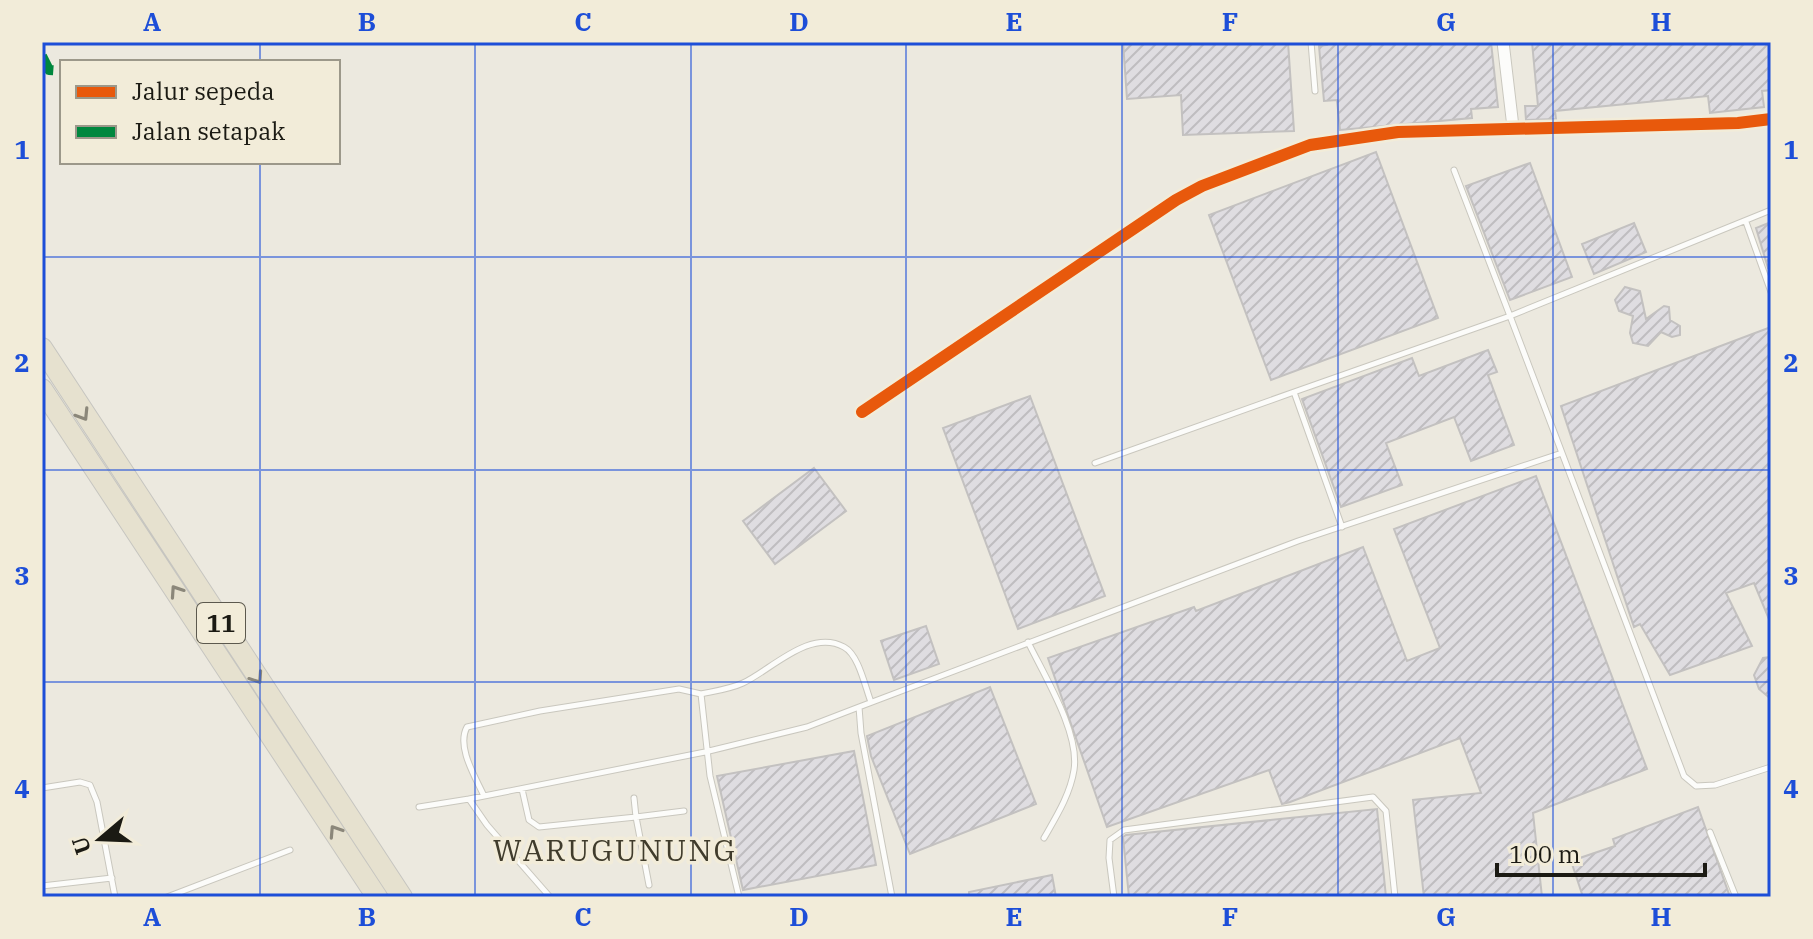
<svg xmlns="http://www.w3.org/2000/svg" width="1813" height="939" font-family="'IBM Plex Serif',serif">
<defs>
<pattern id="building-hatch" width="6" height="6" patternUnits="userSpaceOnUse" patternTransform="scale(2)"><rect width="6" height="6" fill="#dfdde1"/><path d="M-1 1l2-2M0 6l6-6M5 7l2-2" fill="none" stroke="#bfbdc0"/></pattern>
</defs>
<rect width="100%" height="100%" fill="#ece9df"/>
<path fill="url(#building-hatch)" stroke="#c3c1c0" stroke-width="2" d="M1123,42H1288L1294,131L1183,135L1181,95L1127,99Z
M1326,42H1491L1498,107L1471,109L1472,118L1340,130L1337,100L1324,101L1319,46L1327,45Z
M1532,42H1771V90L1762,91L1764,107L1710,113L1708,96L1555,111L1556,119L1526,120L1525,106H1538Z
M1376,152L1438,318L1271,380L1209,215Z
M1530,163L1572,277L1510,300L1466,186Z
M1771,222V268H1768L1756,228Z
M1634,223L1646,252L1594,274L1582,244Z
M1625,287L1640,291L1646,319L1664,306L1669,307L1670,320L1680,326V335L1672,337L1661,332L1648,346L1633,343L1630,333L1633,316L1619,311L1615,300Z
M1771,327V624L1754,583L1726,593L1752,646L1670,675L1640,624L1634,627L1561,406Z
M1488,350L1497,372L1488,375L1514,445L1471,461L1454,417L1386,443L1402,485L1341,507L1302,399L1412,358L1419,376Z
M1030,396L1105,596L1018,629L943,428Z
M814,468L846,511L775,564L743,521Z
M1536,476L1647,769L1533,813L1542,897H1424L1413,800L1481,793L1460,738L1290,802L1282,804L1269,770L1107,827L1048,658L1194,607L1196,611L1363,547L1407,661L1440,648L1394,529Z
M926,626L939,664L894,680L881,641Z
M1771,657V699L1759,689L1754,675L1763,658Z
M990,687L1036,804L910,854L871,756L867,736Z
M854,751L876,865L743,890L717,776Z
M1698,807L1730,897H1583L1571,861L1615,846L1613,839Z
M1377,809L1386,897H1129L1123,837L1126,835Z
M1052,875L1056,897H969V892Z"/>
<g fill="none" stroke-linecap="round" stroke-linejoin="round">
<g stroke="#c9c7be" stroke-width="7">
<path id="lane" d="M1311,42L1315,91
M1454,170L1510,316L1771,210
M1746,222L1771,292
M1095,463L1294,392
M1342,527L1294,392L1510,316L1562,453
M1028,642C1044,675 1080,733 1074,770C1070,795 1056,817 1044,838
M42,788L80,782L90,785L97,802L115,897
M522,789L529,820L539,827L636,817L649,885
M484,796C476,778 456,747 467,727L540,711L679,689L701,694
M634,798L636,817L684,811
M469,799L705,752L807,727L859,707
M419,807L469,799L487,825L550,897
M1710,832L1736,897
M42,886L112,878
M167,897L290,850
M739,897L710,776L701,694C715,691 730,689 743,683C771,670 810,628 844,647C859,655 865,687 871,702
M892,897L861,733L859,707L1298,541L1562,453L1684,776L1696,786L1715,785L1771,767
M1114,897L1109,858L1110,840L1124,830L1373,797L1386,811L1395,897"/>
</g>
<g stroke="#c9c7be" stroke-width="13">
<path id="street" d="M1503,42L1513,127
M862,412L1176,200L1202,186L1310,145L1398,132L1738,123L1771,119"/>
</g>
<g stroke="#c6c5c0" stroke-width="22">
<path id="highway" d="M42,348L402,897
M42,389L377,897"/>
</g>
<use href="#lane" stroke="#fcfcfa" stroke-width="5"/>
<use href="#street" stroke="#fcfcfa" stroke-width="11"/>
<use href="#highway" stroke="#e6e1cf" stroke-width="20"/>
<path stroke="#00873e" stroke-width="10" stroke-dasharray="20 10" stroke-linecap="butt" d="M42,56L49,70L62,71"/>
<g stroke="#f2ecd9" stroke-width="17">
<path id="cycleway" d="M862,412L1176,200L1202,186L1310,145L1398,132L1738,123L1771,119"/>
</g>
<use href="#cycleway" stroke="#e8590c" stroke-width="12"/>
</g>
<defs><path id="oneway-chevron" d="M-2-3.5L2.5 0L-2 3.5" fill="none" stroke-width="1.6" stroke-linecap="round" stroke-linejoin="round" transform="scale(2)"/></defs>
<g stroke="#8b877a">
<use href="#oneway-chevron" transform="translate(83 415) rotate(58)"/>
<use href="#oneway-chevron" transform="translate(176 591) rotate(-124)"/>
<use href="#oneway-chevron" transform="translate(257 678) rotate(56)"/>
<use href="#oneway-chevron" transform="translate(335 831) rotate(-123)"/>
</g>
<path fill="none" stroke="#1d4ed8" stroke-width="2" stroke-opacity="0.55" d="M260,42V62M475,42V897M691,42V897M906,42V897M1122,42V897M1338,42V897M1553,42V897M260,162V897M42,257H1771M42,470H1771M42,682H1771"/>
<g text-anchor="middle" dominant-baseline="central" stroke-width="7" stroke-linejoin="round" paint-order="stroke">
<rect fill="#f2ecd9" stroke="#5c594e" stroke-width="2" x="197" y="603" width="48" height="40" rx="6"/>
<g font-size="24" font-weight="bold" fill="#1b1a13">
<text x="221" y="623">11</text>
</g>
<g font-size="30" letter-spacing="2" fill="#403c2c" stroke="#f2ecd9">
<text x="615" y="849">WARUGUNUNG</text>
</g>
</g>
<rect width="1813" height="939" fill="none" stroke="#f2ecd9" stroke-width="88"/>
<rect x="60" y="60" width="280" height="104" fill="#f2ecd9" stroke="#9c988a" stroke-width="2"/>
<rect x="76" y="86" width="40" height="12" fill="#e8590c" stroke="#9c988a" stroke-width="2"/>
<text x="132" y="100" font-size="24" fill="#1b1a13">Jalur sepeda</text>
<rect x="76" y="126" width="40" height="12" fill="#00873e" stroke="#9c988a" stroke-width="2"/>
<text x="132" y="140" font-size="24" fill="#1b1a13">Jalan setapak</text>
<g transform="translate(100 839) rotate(251)" stroke="#f2ecd9" stroke-width="6" paint-order="stroke">
<path d="M0-6L14 30L0 20L-14 30Z" fill="#1b1a13"/>
<text y="-12" font-size="22" font-weight="bold" text-anchor="middle" fill="#1b1a13">U</text>
</g>
<path d="M1497 863v12h208v-12" fill="none" stroke="#1b1a13" stroke-width="4"/>
<text x="1509" y="863" font-size="24" fill="#1b1a13" stroke="#f2ecd9" stroke-width="6" paint-order="stroke">100 m</text>
<rect x="44" y="44" width="1725" height="851" fill="none" stroke="#1d4ed8" stroke-width="3"/>
<g font-size="26" text-anchor="middle" font-weight="bold" fill="#1d4ed8">
<text x="152" y="31">A</text>
<text x="367" y="31">B</text>
<text x="583" y="31">C</text>
<text x="799" y="31">D</text>
<text x="1014" y="31">E</text>
<text x="1230" y="31">F</text>
<text x="1446" y="31">G</text>
<text x="1661" y="31">H</text>
<text x="22" y="159">1</text>
<text x="1791" y="159">1</text>
<text x="22" y="372">2</text>
<text x="1791" y="372">2</text>
<text x="22" y="585">3</text>
<text x="1791" y="585">3</text>
<text x="22" y="798">4</text>
<text x="1791" y="798">4</text>
<text x="152" y="926">A</text>
<text x="367" y="926">B</text>
<text x="583" y="926">C</text>
<text x="799" y="926">D</text>
<text x="1014" y="926">E</text>
<text x="1230" y="926">F</text>
<text x="1446" y="926">G</text>
<text x="1661" y="926">H</text>
</g>
</svg>
